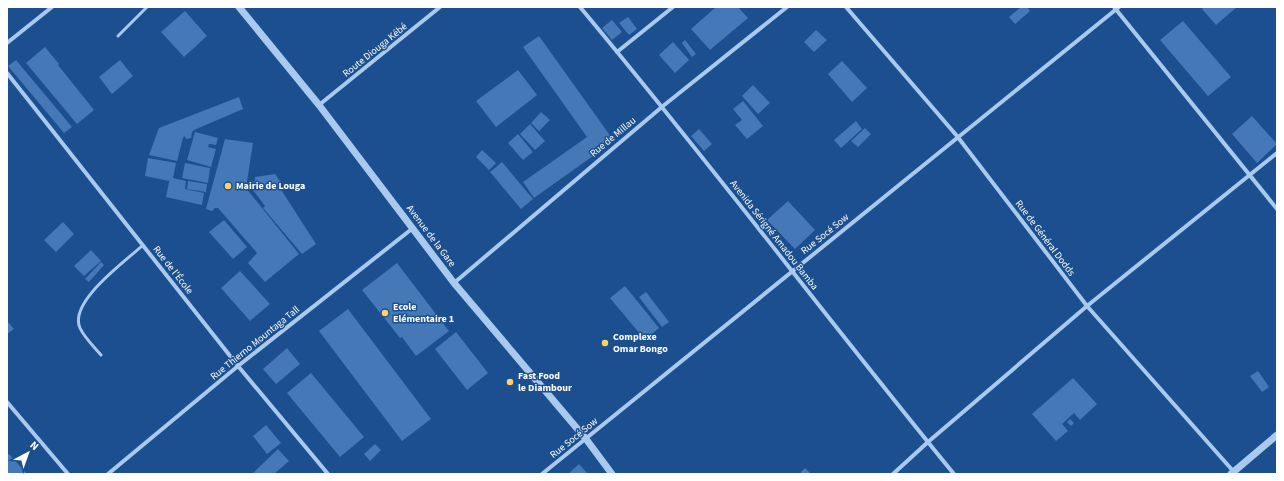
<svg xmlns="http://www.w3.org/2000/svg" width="1284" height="481" font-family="'Source Sans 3',sans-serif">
<rect width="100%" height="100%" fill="#1b4f8f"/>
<path fill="#4478b7" d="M716,7H738L748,18L710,50L691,29Z
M1021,7H1027L1030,11L1015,24L1009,17Z
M1204,7H1237L1216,25L1202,9Z
M185,11L207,36L184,57L161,32Z
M628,17L637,29L629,35L619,23Z
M612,20L622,32L612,40L602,28Z
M1183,21L1231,77L1208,96L1160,40Z
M816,30L827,40L814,52L804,42Z
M539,36L614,141L534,198L523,182L587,137L523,47Z
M685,40L696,54L692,57L682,43Z
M673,42L689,60L675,73L659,55Z
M45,47L59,64L58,65L94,110L77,124L26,63Z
M16,60L72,127L64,133L8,66Z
M120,60L133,76L112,94L99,77Z
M842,61L867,88L852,102L828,74Z
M518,70L537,95L496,127L476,101Z
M753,85L770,103L758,114L742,96Z
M239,97L243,109L194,130L192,132L191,138L186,139L185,136L183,138L177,161L149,155L159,128Z
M743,101L763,126L747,139L735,125L742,120L733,109Z
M541,112L550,120L539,131L531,123Z
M1252,116L1277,144L1257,163L1232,134Z
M856,121L862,129L841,148L834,140Z
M530,124L545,141L535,150L520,134Z
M865,128L871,134L858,147L851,141Z
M699,129L712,144L704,151L691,136Z
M195,132L218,138L216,145L209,144L208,147L216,149L211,167L187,160Z
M518,134L533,152L523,160L508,143Z
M225,139L253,143L246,188L299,254L265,282L248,263L257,253L218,208H215L212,211L206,209Z
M482,150L496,163L489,170L476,157Z
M148,158L176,163L173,178L186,181L185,189L204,193L202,205L166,197L170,177L169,181L145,176Z
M502,162L533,199L521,209L490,172Z
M185,163L210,168L208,183L182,178Z
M275,174L282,184L280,188L316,244L302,254L263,208L265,206L252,189L248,190V188L250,187V183L255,181V177Z
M188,181L207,184L206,192L187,189Z
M788,201L815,230L795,249L767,220Z
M224,220L247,247L233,259L209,232Z
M63,222L74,234L56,252L44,240Z
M91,250L101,261L84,276L74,266Z
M101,262L104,265L89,282L85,279Z
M397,263L449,331L416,356L402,337L400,338L362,290Z
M240,271L270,304L250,321L221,288Z
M625,286L659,328L645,340L610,298Z
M646,292L669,322L662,327L639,297Z
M348,309L431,419L402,441L319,331Z
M7,321L14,329L7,334Z
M456,332L488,373L467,390L435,349Z
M287,348L300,364L276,384L263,369Z
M1258,371L1269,387L1262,392L1250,376Z
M311,373L364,437L340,457L287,393Z
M1073,378L1097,404L1080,420L1074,413L1062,424L1068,431L1056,441L1032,414Z
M1070,419L1074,423L1071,426L1067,422Z
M266,425L281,443L267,454L253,436Z
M375,444L381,450L370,461L364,454Z
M278,449L289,461L274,474H252Z
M9,454L27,474H7V455Z
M579,464L588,474H568Z
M805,468L811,474H802L801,472Z"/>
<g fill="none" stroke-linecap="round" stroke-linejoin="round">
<path stroke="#a9c9ee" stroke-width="3" d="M118,36L147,7
M101,355C94,347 84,337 80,328C68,302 126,261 143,245"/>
<path stroke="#a9c9ee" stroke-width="4" d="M580,7C708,160 828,320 954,474
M846,7L957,136L1087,306L1234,472
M1114,7L1277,209
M7,43L52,7
M617,52L673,7
M7,73L238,366L328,474
M319,105L440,7
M454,283L663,106L787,7
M7,402L68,474
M108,474L238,366L413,228
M542,474L1119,7
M893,474L928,442L1087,306L1277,153"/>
<path stroke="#a9c9ee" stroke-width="7" d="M239,7L319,105L454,283L586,439L612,474
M1231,474L1277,435"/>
</g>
<g fill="#ffd166" stroke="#1b4f8f" stroke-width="1.5">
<circle cx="228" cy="186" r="4"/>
<circle cx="385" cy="313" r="4"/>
<circle cx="605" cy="343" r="4"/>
<circle cx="510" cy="382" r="4"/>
</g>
<g text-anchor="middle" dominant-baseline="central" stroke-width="3" stroke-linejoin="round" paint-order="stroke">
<g font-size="10" fill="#fff" stroke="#1b4f8f">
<text transform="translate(375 50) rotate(-39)">Route Diouga Kébé</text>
<text transform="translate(613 137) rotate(-40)">Rue de Millau</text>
<text transform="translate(825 234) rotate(-39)">Rue Socé Sow</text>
<text transform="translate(774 235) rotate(52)">Avenida Sérigné Amadou Bamba</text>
<text transform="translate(431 236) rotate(53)">Avenue de la Gare</text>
<text transform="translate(1045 238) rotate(53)">Rue de Général Dodds</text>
<text transform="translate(173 270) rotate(52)">Rue de l'École</text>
<text transform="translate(255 343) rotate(-39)">Rue Thierno Mountaga Tall</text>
<text transform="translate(574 438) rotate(-39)">Rue Socé Sow</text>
</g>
<g font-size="10" font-weight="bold" fill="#fff" stroke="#1b4f8f" text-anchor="start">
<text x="236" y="186">Mairie de Louga</text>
<text x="393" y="307">Ecole<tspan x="393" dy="12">Elémentaire 1</tspan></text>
<text x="613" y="337">Complexe<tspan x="613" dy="12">Omar Bongo</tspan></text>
<text x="518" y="376">Fast Food<tspan x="518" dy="12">le Diambour</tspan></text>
</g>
</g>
<rect width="1284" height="481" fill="none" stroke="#ffffff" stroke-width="16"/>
<g transform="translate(28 453) rotate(41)" stroke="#1b4f8f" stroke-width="3" paint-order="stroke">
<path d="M0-3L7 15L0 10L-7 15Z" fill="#ffffff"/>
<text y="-6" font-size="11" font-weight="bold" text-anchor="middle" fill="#ffffff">N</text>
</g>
</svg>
